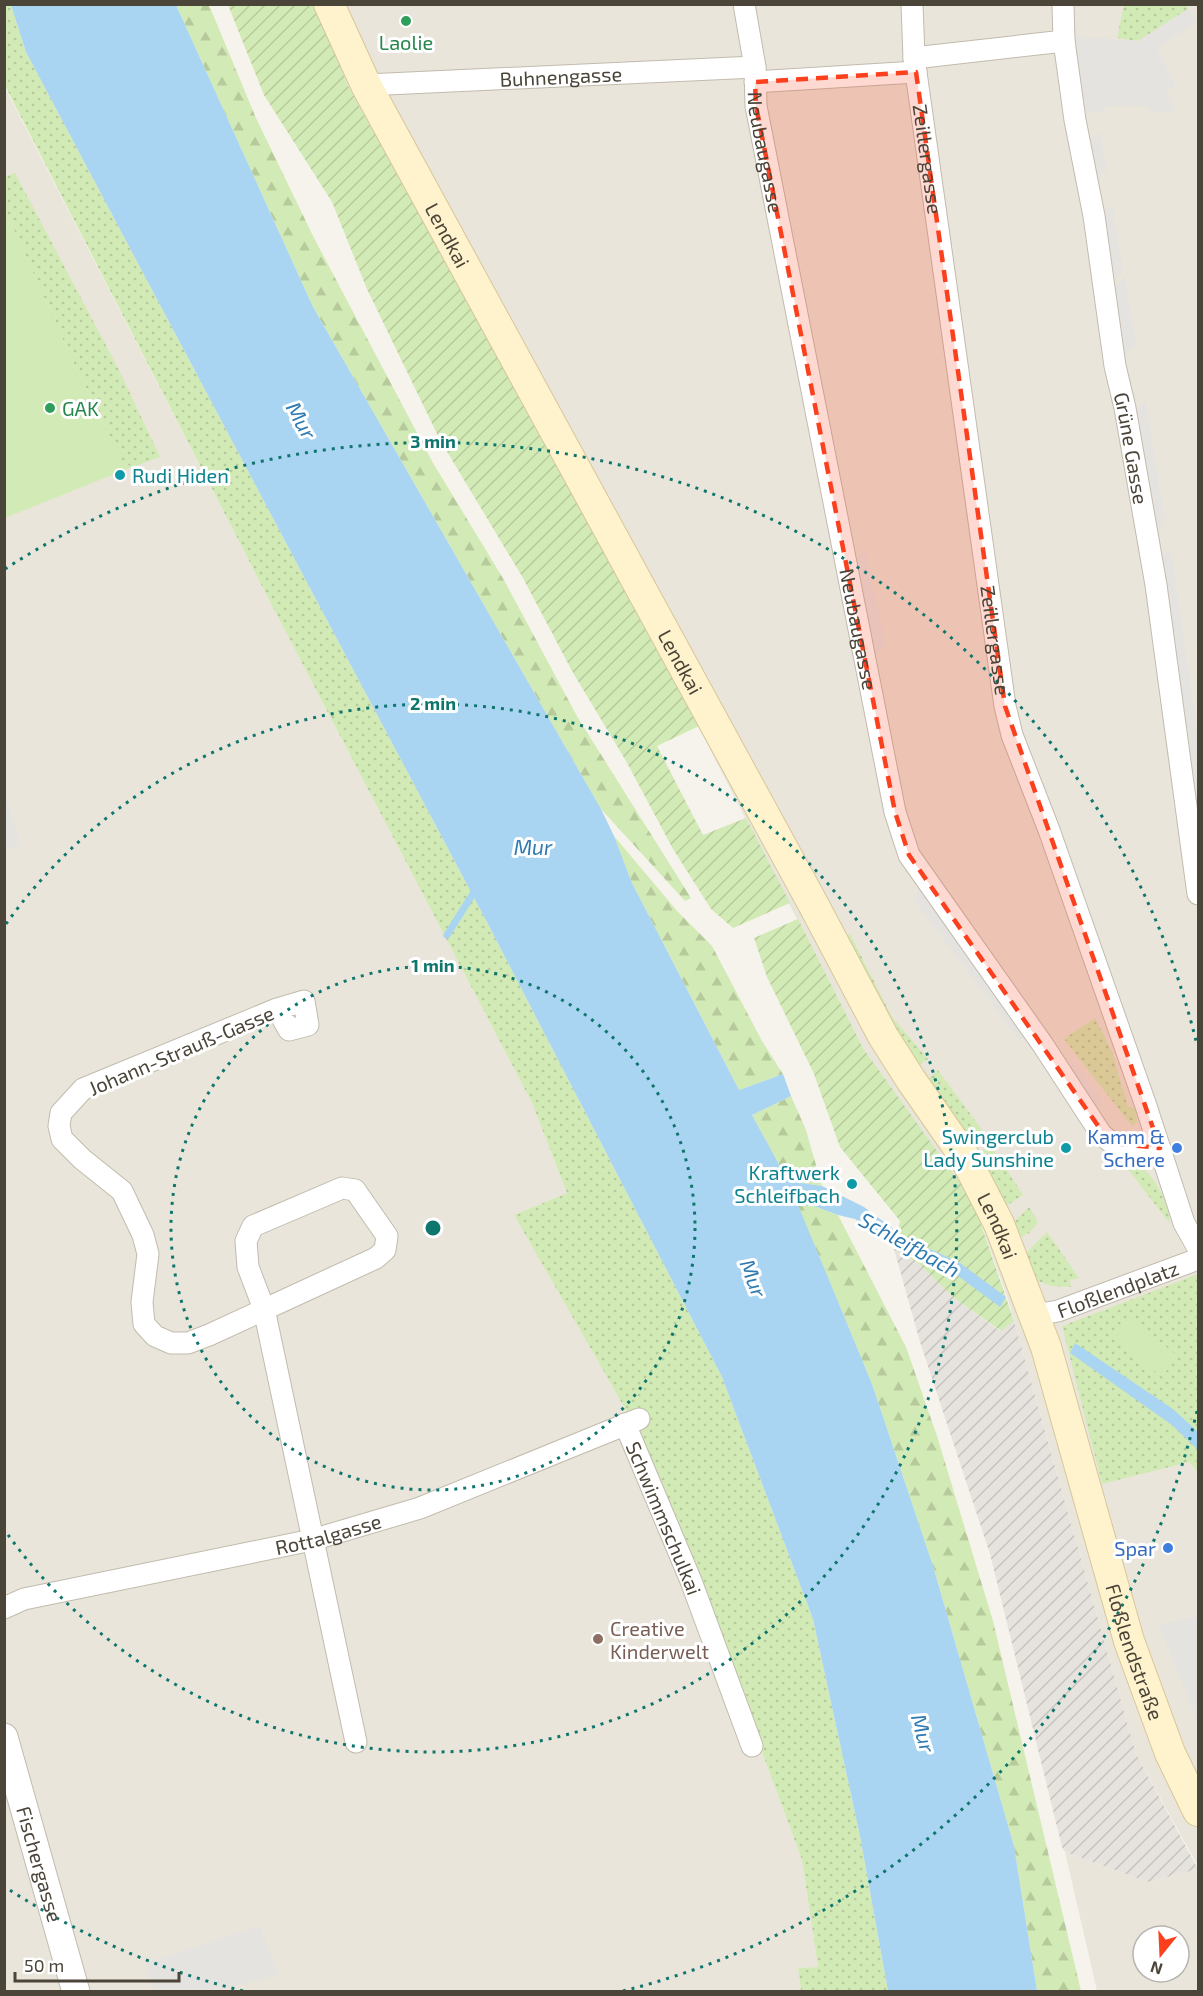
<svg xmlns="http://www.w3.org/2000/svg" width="1203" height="1996" font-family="'Exo 2',sans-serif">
<defs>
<pattern id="industrial-furrows" width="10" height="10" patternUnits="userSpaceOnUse" patternTransform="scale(1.5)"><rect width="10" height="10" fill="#e6e2dd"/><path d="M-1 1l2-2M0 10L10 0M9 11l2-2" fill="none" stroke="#c7c3be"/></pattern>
<pattern id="grass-dots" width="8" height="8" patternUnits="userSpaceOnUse" patternTransform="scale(1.5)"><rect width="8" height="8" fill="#d2eab5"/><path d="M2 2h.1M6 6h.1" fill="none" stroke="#b6ca9c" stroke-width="1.8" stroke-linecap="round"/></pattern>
<pattern id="forest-firs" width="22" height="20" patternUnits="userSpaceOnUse" patternTransform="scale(1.5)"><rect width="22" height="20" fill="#d2eab5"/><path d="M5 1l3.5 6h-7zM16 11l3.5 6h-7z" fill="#b6ca9c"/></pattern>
<pattern id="garden-furrows" width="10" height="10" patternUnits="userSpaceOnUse" patternTransform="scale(1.5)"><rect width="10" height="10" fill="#d2eab5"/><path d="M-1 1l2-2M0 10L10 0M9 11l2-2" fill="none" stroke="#b6ca9c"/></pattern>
</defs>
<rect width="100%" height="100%" fill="#f6f3ec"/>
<path fill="#eae5da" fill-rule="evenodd" d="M317,5H1198V1866L1136,1754L1008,1299L973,1201L863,1048L698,726L533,420L347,84Z
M4,86L267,596L532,1103L567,1193L514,1215L635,1426L743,1701L802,1860L818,1967L798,1968L801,1991H5Z
M1065,1852L1148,1882L1198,1869V1991H1097ZM1143,1936H1179V1972H1143Z"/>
<path fill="url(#industrial-furrows)" d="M894,1249L918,1263L954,1298L1000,1331L1014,1321L1136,1754L1198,1869L1148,1882L1065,1852L1062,1847L990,1554L920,1342Z"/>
<path fill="url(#grass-dots)" d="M5,5H11L26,52L488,924L722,1377L813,1619L860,1836L888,1991H801L798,1968L818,1967L802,1860L743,1701L635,1426L514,1215L567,1193L532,1103L267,596L5,86Z
M1124,5H1185L1188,9L1138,41L1117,38Z
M15,173L120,372L160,457L133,467L123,463L69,353L5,210L4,177Z
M850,934L892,1017L928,1059L915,1068L842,939Z
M1095,1018L1112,1052L1128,1107L1135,1109L1137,1122L1132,1126L1064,1039Z
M938,1070L985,1134L977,1140L969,1142L925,1082Z
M991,1146L1023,1195L1006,1206L980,1159L983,1150Z
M1126,1155C1150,1169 1168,1196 1170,1224L1125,1165L1120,1156Z
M1029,1207L1038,1222L1029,1233L1019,1238L1013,1223Z
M1047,1232L1079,1278L1070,1280L1071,1287L1051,1286L1036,1280L1025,1254Z
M1198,1274V1471L1189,1462L1102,1484L1062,1326Z"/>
<path fill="url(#forest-firs)" d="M176,5H209L256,118L314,238L433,463L504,580L578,718L691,898L685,901L601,809L313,307Z
M614,836L678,912L712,946L762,1041L783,1074L739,1090L632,883Z
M791,1096L806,1130L822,1186L788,1181L752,1115Z
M797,1204L814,1206L838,1215L906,1347L937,1436L993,1621L1081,1991H1037L1014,1846L933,1566L872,1384Z"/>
<path fill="url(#garden-furrows)" d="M228,5H317L347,84L533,420L699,726L657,746L703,835L746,818L790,903L733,928L711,909L673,849L626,761L572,671L523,578L440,440L367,289L332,202L264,95Z
M798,919L863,1048L973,1201L1014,1321L1001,1331L954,1298L918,1263L894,1249L900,1221L840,1147L814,1074L767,977L754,938Z"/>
<path fill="#d2eab5" d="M5,210L69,353L123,463L132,467L5,518Z
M1130,1319L1178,1356L1162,1377L1114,1340Z"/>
<path fill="#e5e3e0" d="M1188,9L1197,22L1157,48L1176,86L1166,93L1176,111L1150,112L1149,106H1105V112L1082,111L1073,36L1138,41Z
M1100,132L1107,170L1092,181L1086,143Z
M1112,204L1123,272L1110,282L1100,215Z
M1125,277L1136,345L1121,357L1111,288Z
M1146,401L1165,523L1155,533L1135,410Z
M1171,549L1198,737V819L1159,558Z
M865,551L886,644L874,658L855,559Z
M4,792L21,845L5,849H4Z
M922,884L1027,1032L1020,1041L914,900Z
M1071,1059L1101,1100L1096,1114L1067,1074Z
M1198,1616V1724L1159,1625Z
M260,1926L279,1974L218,1991H154L146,1963Z"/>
<path fill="#a9d4f2" d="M11,5H176L313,307L601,809L614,836L632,883L739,1090L783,1074L791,1096L752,1115L788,1181L822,1186L864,1207L904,1237L960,1263L1006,1297L1000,1307L954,1273L899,1249L855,1219L838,1215L814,1206L798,1205L872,1384L933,1566L1014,1846L1037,1991H888L860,1836L813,1619L722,1377L488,924L26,52Z
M1075,1343L1173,1409L1198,1432V1450L1172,1425L1070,1353Z"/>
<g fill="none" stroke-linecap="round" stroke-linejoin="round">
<path stroke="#a9d4f2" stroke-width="7" d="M447,935L476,889"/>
<g stroke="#c2bbae" stroke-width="23">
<g id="minor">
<path id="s1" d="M744,4L755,67L756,106L895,812L909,855L1043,1045L1101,1134C1117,1151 1138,1146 1160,1148"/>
<path id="s2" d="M912,4L914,58L1005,706L1012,735L1049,830L1146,1106L1184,1223L1198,1248"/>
<path id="s3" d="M1063,4L1064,41L1075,120L1094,216L1115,366L1125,408L1156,585L1198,894"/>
<path d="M914,58L1064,41"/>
<path d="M755,82L916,72"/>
<path id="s4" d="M366,85L755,67"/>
<path d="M277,1009L289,1030L308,1025L304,1001L277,1009L83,1089L61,1113L59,1126L62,1139L82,1159L122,1191L143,1235L148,1254L142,1302L144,1324L155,1336L171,1343H188L209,1335L376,1258L385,1250L387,1236L355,1190L342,1188L253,1226L246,1241L248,1267L264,1309L356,1742"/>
<path id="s5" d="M1035,1315L1058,1311L1198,1259"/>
<path id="s6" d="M625,1424L691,1581L752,1746"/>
<path id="s7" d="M4,1608L24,1599L312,1540L420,1508L639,1419"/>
</g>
</g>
<g stroke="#c2bbae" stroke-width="29">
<g id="tertiary">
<path id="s8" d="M4,1737L76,1992"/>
</g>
</g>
<g stroke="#d6c79b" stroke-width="32">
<g id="secondary">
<path id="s9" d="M329,4L366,85L812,902L883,1036L911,1080L964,1156L999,1224L1046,1347L1129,1641L1170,1753L1198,1811"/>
</g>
</g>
<use href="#minor" stroke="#fff" stroke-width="21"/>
<use href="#tertiary" stroke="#fff" stroke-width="27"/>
<use href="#secondary" stroke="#fff3cd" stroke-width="30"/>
</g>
<path fill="#fc3f1d" fill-opacity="0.2" stroke="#fc3f1d" stroke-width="4.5" stroke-dasharray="12 8" stroke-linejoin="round" d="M916,72L1005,706L1160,1148L1110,1143L909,855L895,812L756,106L755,82Z"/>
<g fill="none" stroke="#0f766e" stroke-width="3" stroke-dasharray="3 6">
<circle cx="433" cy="1228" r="262"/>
<path d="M6 924A524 524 0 1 1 6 1532"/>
<path d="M1197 1411A786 786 0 0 1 623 1991M243 1991A786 786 0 0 1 5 1887M5 569A786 786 0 0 1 1197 1045"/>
</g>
<g fill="#2e9e5b" stroke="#fff" stroke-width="2">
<circle cx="406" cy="21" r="6"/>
<circle cx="50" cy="408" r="6"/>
</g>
<g fill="#0f9aa8" stroke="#fff" stroke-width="2">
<circle cx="120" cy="475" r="6"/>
<circle cx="1066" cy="1148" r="6"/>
<circle cx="852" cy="1184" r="6"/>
</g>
<g fill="#3f7fe0" stroke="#fff" stroke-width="2">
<circle cx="1177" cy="1148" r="6"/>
<circle cx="1168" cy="1548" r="6"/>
</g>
<circle fill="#8d6e63" stroke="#fff" stroke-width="2" cx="598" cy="1639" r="6"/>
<g text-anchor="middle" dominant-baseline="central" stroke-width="6" stroke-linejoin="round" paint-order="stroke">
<g font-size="20" fill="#27864d" stroke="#fff">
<text x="406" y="42">Laolie</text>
<text x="62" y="408" text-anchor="start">GAK</text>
</g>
<g font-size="20" fill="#4b4439" stroke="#fff">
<text stroke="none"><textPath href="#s4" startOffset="195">Buhnengasse</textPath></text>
<text stroke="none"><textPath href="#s1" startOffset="150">Neubaugasse</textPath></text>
<text stroke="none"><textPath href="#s2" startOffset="156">Zeillergasse</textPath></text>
<text stroke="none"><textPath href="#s9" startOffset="260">Lendkai</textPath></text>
<text stroke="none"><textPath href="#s3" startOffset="450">Grüne Gasse</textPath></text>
<text stroke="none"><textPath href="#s1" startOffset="636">Neubaugasse</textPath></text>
<text stroke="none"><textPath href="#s2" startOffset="642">Zeillergasse</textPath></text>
<text stroke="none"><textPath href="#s9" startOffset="746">Lendkai</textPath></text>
<text transform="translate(181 1050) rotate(-23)">Johann-Strauß-Gasse</text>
<text stroke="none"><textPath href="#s9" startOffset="1394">Lendkai</textPath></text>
<text stroke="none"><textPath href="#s5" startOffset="87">Floßlendplatz</textPath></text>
<text stroke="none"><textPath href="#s6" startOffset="102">Schwimmschulkai</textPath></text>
<text stroke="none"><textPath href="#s7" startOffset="333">Rottalgasse</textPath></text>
<text stroke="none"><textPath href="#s9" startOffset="1842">Floßlendstraße</textPath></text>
<text stroke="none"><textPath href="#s8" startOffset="132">Fischergasse</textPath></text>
</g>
<g font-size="20" fill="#0d838f" stroke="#fff" text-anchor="end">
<text x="132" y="475" text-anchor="start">Rudi Hiden</text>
<text x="1054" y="1136">Swingerclub<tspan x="1054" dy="23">Lady Sunshine</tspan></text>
<text x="840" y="1172">Kraftwerk<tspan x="840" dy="23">Schleifbach</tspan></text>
</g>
<g font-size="20" fill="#366cbe" stroke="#fff" text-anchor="end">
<text x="1165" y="1136">Kamm &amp;<tspan x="1165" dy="23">Schere</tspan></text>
<text x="1156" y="1548">Spar</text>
</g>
<g font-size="20" fill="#785e54" stroke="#fff" text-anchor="start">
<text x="610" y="1628">Creative<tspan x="610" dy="23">Kinderwelt</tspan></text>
</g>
<g font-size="21" font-style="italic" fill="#2e7ab2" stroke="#fff">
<text transform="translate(302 420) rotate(61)">Mur</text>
<text x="533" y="846">Mur</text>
<text transform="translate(910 1244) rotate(29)">Schleifbach</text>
<text transform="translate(754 1278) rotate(69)">Mur</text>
<text transform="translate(924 1733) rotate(75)">Mur</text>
</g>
</g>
<circle cx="433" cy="1228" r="9" fill="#0f766e" stroke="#fff" stroke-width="3"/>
<g font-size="18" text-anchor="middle" font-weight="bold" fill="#0f766e" stroke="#fff" stroke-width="6" stroke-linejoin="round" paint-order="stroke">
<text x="433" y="448">3 min</text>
<text x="433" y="710">2 min</text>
<text x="433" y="972">1 min</text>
</g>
<rect width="1203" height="1996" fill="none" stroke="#4b4439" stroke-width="12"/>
<g transform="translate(1161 1954) rotate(198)"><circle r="28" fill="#ffffff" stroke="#b7b4b0" stroke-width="1.5"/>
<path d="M0-4.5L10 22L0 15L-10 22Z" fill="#fc3f1d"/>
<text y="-9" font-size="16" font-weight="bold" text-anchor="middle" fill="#4b4439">N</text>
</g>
<path d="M15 1972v9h164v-9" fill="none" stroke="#4b4439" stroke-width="3"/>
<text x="24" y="1972" font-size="18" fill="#4b4439" stroke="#ffffff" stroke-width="4.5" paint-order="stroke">50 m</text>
</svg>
